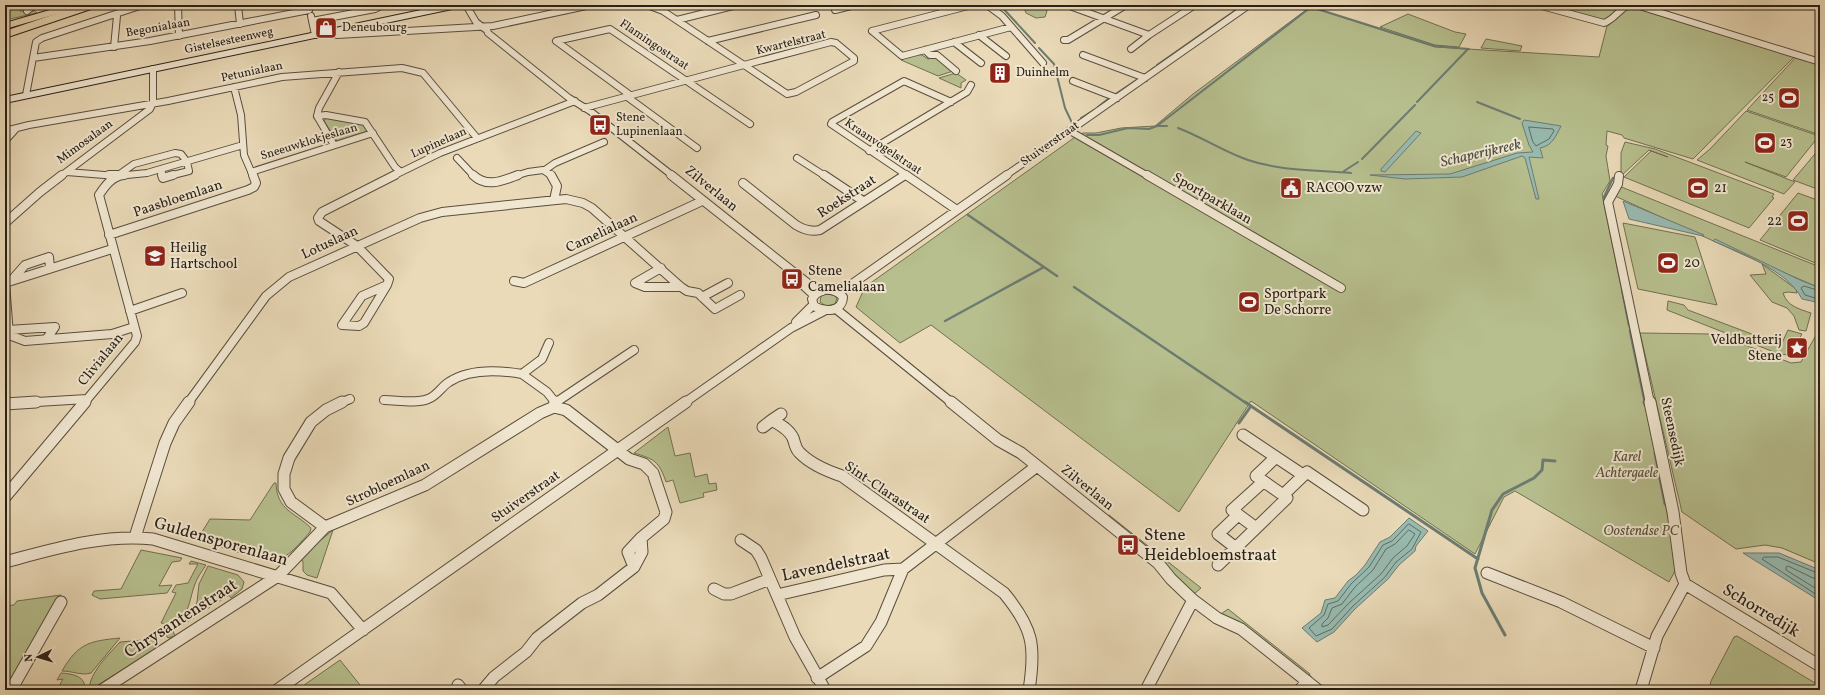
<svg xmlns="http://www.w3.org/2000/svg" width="1825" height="695" font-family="Vollkorn,serif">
<rect width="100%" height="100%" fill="#eadab8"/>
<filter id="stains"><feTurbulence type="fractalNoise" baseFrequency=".005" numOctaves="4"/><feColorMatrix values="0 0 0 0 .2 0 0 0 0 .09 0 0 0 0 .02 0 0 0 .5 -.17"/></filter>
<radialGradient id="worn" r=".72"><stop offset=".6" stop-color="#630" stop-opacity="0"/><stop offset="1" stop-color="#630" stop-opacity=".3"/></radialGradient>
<path fill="#b7bf8e" stroke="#707052" d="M1023,5H1043L1047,11L1045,17L1036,18L1026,13Z
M1542,5H1625L1608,21Z
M1630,6L1641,7L1795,56L1693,159L1624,138L1622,135L1607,131L1606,145L1608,146L1606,156L1610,181L1602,194L1670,527L1675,571L1669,582L1515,491L1504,497L1475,554L1251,401L1179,512L931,325L900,343L856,307L865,287L1078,135L1083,133H1096L1121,128L1155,126L1193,94L1310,7L1435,47L1599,57L1607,26L1609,25L1625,7Z
M22,9L20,11H35L37,13L5,20V10Z
M1408,14L1455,32L1466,34L1459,47L1435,45L1380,27Z
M1486,39L1522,46L1520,51L1481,48Z
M913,54L922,55L928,59L936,57L953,71L938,76L901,60Z
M1797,56L1820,63V135L1747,110Z
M956,73L966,80L961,83V88L939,78Z
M1746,111L1819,136L1786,177L1745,162L1795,182L1784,194L1697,160L1710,149Z
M326,118L364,125L368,131L337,141L324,121Z
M1625,142L1655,149L1774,194L1772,197L1774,198L1749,228L1624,177L1651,151L1668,157L1649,150L1621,176V153Z
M1820,148V190L1793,180Z
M1619,186L1820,267V288L1766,265L1615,196Z
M1798,193L1820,201V265L1760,240Z
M1623,223L1695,237L1717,305L1638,289Z
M1762,264L1796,289L1797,293L1788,292L1783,293C1787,306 1799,309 1811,313L1806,331L1799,330L1794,316L1787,308L1772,302L1750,275L1766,274Z
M827,294L833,295L837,298L835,304L826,306L820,302L821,296Z
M1668,301L1684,305L1688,310L1781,345L1788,330L1802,334L1789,355L1779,354L1667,310Z
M1820,328V564L1782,548L1765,545L1736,549L1682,512L1640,333L1712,334L1725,337L1791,363L1801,362Z
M668,427L675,456L690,453L695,477L707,474L709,484L716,483L717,490L703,493L704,497L680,503L673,480L666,482C659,461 654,459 634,453Z
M274,483H276C277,511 295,512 311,528L310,532C298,545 286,562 267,561L197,540L210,519L250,520Z
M1109,515L1201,588L1194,594L1106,517Z
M333,530L317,578L307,575L303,571V561L298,559Z
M141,550L182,558L180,561L172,562L159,586L172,585L167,593L100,599L92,595L94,591L121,589Z
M191,561L206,565C202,571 197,578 195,584C188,602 189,629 161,623L176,593L172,592L176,585L188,583L198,564H189Z
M208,566L238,575L244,582L242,589L231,598L229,595L173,631L175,636L168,638L162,630L182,622L193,613L197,602L199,584Z
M61,595L7,690H5V606L14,605L17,601Z
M1228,609L1310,674L1308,677L1221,614Z
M146,636L154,640L156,649L90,690C87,675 110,653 120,642L144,640Z
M1737,636L1820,686V690H1709L1711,681L1734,637Z
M120,638L91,673C83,676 72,671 62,671C78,643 90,641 120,638Z
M340,660L364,690H297Z
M61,673C73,674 86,676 85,690H57L63,679L57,680Z"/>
<path fill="#98bab0" stroke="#6c7c72" d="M1524,120L1561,126C1556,136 1552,146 1540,148L1543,158L1529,157L1539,199H1536L1525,158L1522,156L1462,177L1405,179L1370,175L1450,174L1517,153L1533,152L1529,145L1522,123Z
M1416,131L1421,133L1385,172L1381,171V169Z
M1623,201L1704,235L1703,236L1629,219Z
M1715,239L1800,280L1820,288V300L1816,302L1802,299C1788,271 1741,253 1713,241Z
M1409,518L1428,531L1416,546L1415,551L1399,565L1388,579L1355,609L1334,632L1317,642L1302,628L1321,613L1325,600L1335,598L1348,581L1356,575L1365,565L1380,542L1390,537Z
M1743,553H1779L1820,570V601Z"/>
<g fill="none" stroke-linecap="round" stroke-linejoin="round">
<path stroke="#606d62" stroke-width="1" d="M1529,127L1553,129L1554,131L1549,139L1536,146L1533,142Z
M1820,291L1804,286L1801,288L1805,295L1815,298L1820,297
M1409,524L1421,532L1412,549L1396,562L1385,577L1353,606L1332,629L1316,636L1309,628L1324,615L1328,604L1338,601L1351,584L1369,567L1383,545L1392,541Z
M1409,530L1415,534L1407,546L1393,558L1381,574L1349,603L1328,625L1322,627V624L1328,618L1332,608L1342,604L1355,587L1373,570L1386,549L1395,544Z
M1820,574L1778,557H1764L1762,559L1820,597
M1820,579L1813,578L1788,566L1786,567V570L1820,591"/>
<path stroke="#6c7c72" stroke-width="2" d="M1000,5L1035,43
M1039,48L1054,64L1065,108L1073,125
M1157,65L1243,5
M1147,73L1155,67
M1117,93L1138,79
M1417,102L1468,49
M1477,102L1520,119
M1098,107L1108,99
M1081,118L1094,110
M1157,126L1311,7L1435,46L1469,49
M1178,128C1202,137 1224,152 1248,160C1280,171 1317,170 1351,173
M1058,134L1076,122
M1087,135H1099L1128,128L1149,129L1157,126H1167
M1033,152L1046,143
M1362,159L1415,105
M1344,171L1358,162"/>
<path stroke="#6c7c72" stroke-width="2.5" d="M1604,201V197L1613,178
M968,215L1057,276
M1074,287L1246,403
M1622,289L1629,325
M945,321L1044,267
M1630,331L1645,403"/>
<path stroke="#6c7c72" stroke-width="3" d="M1245,402L1478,559
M1644,402L1645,405
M1239,423L1251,406
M1655,453L1665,504
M1505,635L1482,593L1475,568L1492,510L1503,494L1534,478L1542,470L1543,460L1555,461"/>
<g stroke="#594e3e" stroke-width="8">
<path id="minor-far2" d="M178,5L179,36
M238,5L240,24
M466,5L476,22L485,29
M647,5L663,11L744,65
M987,5L1002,16L1043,63
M1067,5L1149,35
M1538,5L1604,23C1614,20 1619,9 1629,5
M1636,5L1820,62
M835,10L855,5
M27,11L34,5
M114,15L117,16L114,47
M311,16L315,35
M677,20L737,5
M312,21L375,9L383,5
M335,30L337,35L493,26L591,5
M487,30L488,33L569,98L590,111L673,176
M872,31L902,56L1011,27
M872,31L972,5
M979,35L1006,56
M1064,40H1068L1126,5
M708,41L816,15
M831,42L836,43L854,58V61L796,92L787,94L744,65Z
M954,42L981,63
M1131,49L1149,35L1195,5
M925,50L930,55H937L956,71
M1083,55L1145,78
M33,58L150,41L309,10
M339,72L319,108L317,116L326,115L365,122L395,167L401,172
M1073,81L1117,98
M234,87L241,115L244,155L253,176
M26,95L36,42L42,38L143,5
M630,95L556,41L610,29L750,124
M626,96L697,148
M584,108L744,65
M317,116L334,145
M5,131L29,125L168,101L282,77L402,68L423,73L477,138
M1070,131L1148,176
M5,141L15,130
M869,151L967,92L971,85
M457,158L474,176
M797,158L825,176
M161,169L163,176
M545,170L555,163L604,142
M67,172L117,176L134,164L175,153L181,154L187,162L189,171L169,176
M251,172L373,133
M61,176L150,109L153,103V69
M117,176L147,173L243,145
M393,176L440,153L575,101
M515,176L528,172L543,170L552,176
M904,176L906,175
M908,176L831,124L832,122L904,81L951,102
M1005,176L1249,5"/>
</g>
<g stroke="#594e3e" stroke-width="10">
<path id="minor-far1" d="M109,175H118
M162,175L163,178L173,175
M473,175C487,188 502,181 518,175
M551,175L557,186L554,200
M671,175L811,286L822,291
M824,175L863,201
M906,175L957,210
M1147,175L1341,288
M1619,176L1618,184L1608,202L1650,403
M743,183L796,225C804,230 811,232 820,230L905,175
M5,223L40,192L62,175
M109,235L248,190L254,187L256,183L253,175
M661,268L635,283L645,287H681
M11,281L25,265L49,257L50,268
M514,281L524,283L700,202
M5,283L9,335L25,341L112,334L134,327
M5,283L112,249
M802,284L814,295
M387,285L364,323L359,326L342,325L362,296Z
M387,285L389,279L357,246L319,221L318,218L322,212L395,175
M823,290C831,289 838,291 843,297C842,313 824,312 814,306L812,299L816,294Z
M832,290L852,284L1007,175
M702,297L728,283
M836,309L952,403
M130,311L182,293
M796,322L813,305
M8,330L55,327L47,338
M522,374L547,392L555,402
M384,400C397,400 415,404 428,399C437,396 441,387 449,382C470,368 499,370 522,374L542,359L549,343
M20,403L87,399
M84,403L135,342L137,336L99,195C105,186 112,176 124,175
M188,403L266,296L289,277L420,218L442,212L566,199L583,203L592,208L681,287L687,291L698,293L715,309L740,295
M340,403L350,399
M555,403L634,350
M684,403L791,328L824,311"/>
</g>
<g stroke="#594e3e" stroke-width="13">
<path id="minor" d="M951,402L998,440L1021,453L1158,563L1171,579L1193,600L1217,618L1241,629L1318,690
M5,404L36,402
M554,407L555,402
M772,420L781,414
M763,427L772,420C780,425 789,429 793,438C795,443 795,448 799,452C810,464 827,471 842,476L1004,593C1033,628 1036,646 1029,690
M1243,435L1303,475
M1276,457L1256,476L1283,495
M5,497L85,402
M325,527L291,502L284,489V474L289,458L311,422L326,410L342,402
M1256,528L1232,510L1263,482
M135,537L165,443L174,423L189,402
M741,540L756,550L761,558L795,637L825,690
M1236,548L1218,534L1238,515
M5,562C54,549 102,534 153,539L331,593L363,630
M1218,565L1287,498L1283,495L1307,472L1363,510
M1487,573L1561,602L1654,648
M1685,584L1820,666
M714,589L724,594H731L770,579
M777,595L884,570L903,569L1037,466
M817,678L866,646L881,622L903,569
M458,685L462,690
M11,690L61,602
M102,690L278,576L325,527L425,485L540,413L554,407L566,410L629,459L644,464L653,473L666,512L664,519L641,538L628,552L634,567
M277,690L686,402
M483,690L494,677L526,652L537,638L582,603L598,595L634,567L642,552L641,538
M1146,690L1193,600
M1300,690L1307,681
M1641,690L1657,636L1685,584L1681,573L1673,512L1650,402"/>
</g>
<g stroke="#292015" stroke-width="2">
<path id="secondary" d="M445,5H461L457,8L5,103V97Z"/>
</g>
<g stroke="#292015" stroke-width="2">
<path id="primary" d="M67,5H83L81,7L5,29V23Z"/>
</g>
<g stroke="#292015" stroke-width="2">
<path id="motorway" d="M82,5H98L97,7L5,38V31Z"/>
</g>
<use href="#minor-far2" stroke="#f1e7d1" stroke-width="6"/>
<use href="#minor-far1" stroke="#f1e7d1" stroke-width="8"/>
<use href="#minor" stroke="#f1e7d1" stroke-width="11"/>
<use href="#secondary" fill="#f1e7d1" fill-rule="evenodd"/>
<use href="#primary" fill="#eadab8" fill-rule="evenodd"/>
<use href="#motorway" fill="#eadab8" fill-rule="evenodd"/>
</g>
<defs>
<g id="shop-square" transform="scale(1.15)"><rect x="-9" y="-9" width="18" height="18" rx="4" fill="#8f2418" stroke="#f1e7d1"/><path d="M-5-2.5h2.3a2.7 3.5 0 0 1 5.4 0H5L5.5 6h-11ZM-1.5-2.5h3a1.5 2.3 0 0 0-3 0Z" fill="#fff"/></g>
<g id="building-square" transform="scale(1.15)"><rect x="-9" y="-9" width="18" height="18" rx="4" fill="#8f2418" stroke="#f1e7d1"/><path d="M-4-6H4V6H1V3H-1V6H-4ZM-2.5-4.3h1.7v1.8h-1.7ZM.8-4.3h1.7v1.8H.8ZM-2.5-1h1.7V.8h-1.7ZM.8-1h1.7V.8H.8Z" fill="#fff"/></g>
<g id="stadium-square" transform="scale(1.15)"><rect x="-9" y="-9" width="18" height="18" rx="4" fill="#8f2418" stroke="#f1e7d1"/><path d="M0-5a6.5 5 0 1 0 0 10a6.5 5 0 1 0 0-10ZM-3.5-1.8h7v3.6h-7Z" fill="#fff"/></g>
<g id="bus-square" transform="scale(1.15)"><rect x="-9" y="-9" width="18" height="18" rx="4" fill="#8f2418" stroke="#f1e7d1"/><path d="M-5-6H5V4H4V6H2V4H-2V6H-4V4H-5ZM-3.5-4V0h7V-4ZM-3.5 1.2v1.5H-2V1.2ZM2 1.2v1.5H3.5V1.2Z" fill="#fff"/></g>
<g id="civic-square" transform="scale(1.15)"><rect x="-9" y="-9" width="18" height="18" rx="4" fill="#8f2418" stroke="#f1e7d1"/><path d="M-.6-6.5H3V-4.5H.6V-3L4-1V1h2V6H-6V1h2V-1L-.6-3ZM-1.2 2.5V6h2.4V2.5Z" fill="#fff"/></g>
<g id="school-square" transform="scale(1.15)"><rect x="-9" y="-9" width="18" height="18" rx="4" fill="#8f2418" stroke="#f1e7d1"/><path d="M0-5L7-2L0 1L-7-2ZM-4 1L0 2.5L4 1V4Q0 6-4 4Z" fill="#fff"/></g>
<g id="sight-square" transform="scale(1.15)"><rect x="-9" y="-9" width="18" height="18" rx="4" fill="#8f2418" stroke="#f1e7d1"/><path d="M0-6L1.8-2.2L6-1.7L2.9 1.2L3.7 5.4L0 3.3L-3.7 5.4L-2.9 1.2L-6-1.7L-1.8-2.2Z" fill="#fff"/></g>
</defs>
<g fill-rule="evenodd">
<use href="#shop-square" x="326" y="28"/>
<use href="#building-square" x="1000" y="73"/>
<use href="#stadium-square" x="1789" y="98"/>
<use href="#bus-square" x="600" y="125"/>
<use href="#stadium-square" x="1765" y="143"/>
<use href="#civic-square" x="1291" y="188"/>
<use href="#stadium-square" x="1698" y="188"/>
<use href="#stadium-square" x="1798" y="221"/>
<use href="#school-square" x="155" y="256"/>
<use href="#stadium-square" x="1668" y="263"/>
<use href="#bus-square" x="792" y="279"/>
<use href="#stadium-square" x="1249" y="302"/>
<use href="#sight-square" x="1797" y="348"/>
<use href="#bus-square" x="1128" y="545"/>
</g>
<g text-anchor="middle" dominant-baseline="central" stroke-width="4" stroke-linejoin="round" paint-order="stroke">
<g font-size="12" fill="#292015" stroke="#f1e7d1">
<text transform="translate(158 28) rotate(-10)">Begonialaan</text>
<text transform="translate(229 41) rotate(-12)">Gistelsesteenweg</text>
<text transform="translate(791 43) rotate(-14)">Kwartelstraat</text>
<text transform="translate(654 45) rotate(34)">Flamingostraat</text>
<text transform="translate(252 72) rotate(-12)">Petunialaan</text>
<text transform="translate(85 142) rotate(-36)">Mimosalaan</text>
<text transform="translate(309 142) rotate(-17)">Sneeuwklokjeslaan</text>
<text transform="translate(439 143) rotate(-24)">Lupinelaan</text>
<text transform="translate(1050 144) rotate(-35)">Stuiverstraat</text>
<text transform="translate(883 147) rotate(34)">Kraanvogelstraat</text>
</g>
<g font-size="12" fill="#292015" stroke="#f1e7d1" text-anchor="start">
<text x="342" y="28">Deneubourg</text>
<text x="1016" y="73">Duinhelm</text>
<text x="1774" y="98" text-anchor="end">25</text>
<text x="616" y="118">Stene<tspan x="616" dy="14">Lupinenlaan</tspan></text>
<text x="1780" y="143">23</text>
</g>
<g font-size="14" fill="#292015" stroke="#f1e7d1" text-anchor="start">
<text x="1306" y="188">RACOO vzw</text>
<text x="1714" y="188">21</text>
<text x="1782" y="221" text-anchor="end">22</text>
<text x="170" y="248">Heilig<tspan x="170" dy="16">Hartschool</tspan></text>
<text x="1684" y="263">20</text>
<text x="808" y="271">Stene<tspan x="808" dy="16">Camelialaan</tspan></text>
<text x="1264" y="294">Sportpark<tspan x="1264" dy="16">De Schorre</tspan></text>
<text x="1782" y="340" text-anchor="end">Veldbatterij<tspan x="1782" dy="16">Stene</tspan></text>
</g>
<g font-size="14" fill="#292015" stroke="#f1e7d1">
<text transform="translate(711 189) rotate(39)">Zilverlaan</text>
<text transform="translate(847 197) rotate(-33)">Roekstraat</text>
<text transform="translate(178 199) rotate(-18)">Paasbloemlaan</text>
<text transform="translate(1212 199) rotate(30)">Sportparklaan</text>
<text transform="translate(602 233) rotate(-25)">Camelialaan</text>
<text transform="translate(330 243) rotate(-25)">Lotuslaan</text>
<text transform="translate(101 360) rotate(-51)">Clivialaan</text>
<text transform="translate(1672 432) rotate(78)">Steensedijk</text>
<text transform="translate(388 484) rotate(-25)">Strobloemlaan</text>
<text transform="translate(1087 488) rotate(39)">Zilverlaan</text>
<text transform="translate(887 493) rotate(34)">Sint-Clarastraat</text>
<text transform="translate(526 497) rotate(-35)">Stuiverstraat</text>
</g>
<g font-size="14" font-style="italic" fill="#545039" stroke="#f1e7d1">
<text x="1627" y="457">Karel<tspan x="1627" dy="16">Achtergaele</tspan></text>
<text x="1641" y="531">Oostendse PC</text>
</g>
<g font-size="15" font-style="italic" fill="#4a4e44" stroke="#f1e7d1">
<text transform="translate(1481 154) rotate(-13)">Schaperijkreek</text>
</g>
<g font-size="17" fill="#292015" stroke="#f1e7d1" text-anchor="start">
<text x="1144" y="535">Stene<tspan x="1144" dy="20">Heidebloemstraat</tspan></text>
</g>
<g font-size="17" fill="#292015" stroke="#f1e7d1">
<text transform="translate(221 542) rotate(16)">Guldensporenlaan</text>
<text transform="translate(836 565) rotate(-12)">Lavendelstraat</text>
<text transform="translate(1761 611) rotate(31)">Schorredijk</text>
<text transform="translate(181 619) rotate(-33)">Chrysantenstraat</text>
</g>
</g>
<rect width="1825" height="695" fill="none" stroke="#eadab8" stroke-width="20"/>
<rect x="6" y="6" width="1813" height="683" fill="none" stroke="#292015" stroke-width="2"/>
<rect x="10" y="10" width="1805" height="675" fill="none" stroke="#292015"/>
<g transform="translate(38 657) rotate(265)" stroke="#f1e7d1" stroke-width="3" paint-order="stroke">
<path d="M0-3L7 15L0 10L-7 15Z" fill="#292015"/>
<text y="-6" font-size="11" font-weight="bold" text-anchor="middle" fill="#292015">N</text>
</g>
<rect width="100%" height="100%" filter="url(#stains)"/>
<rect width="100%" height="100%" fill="url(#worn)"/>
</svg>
